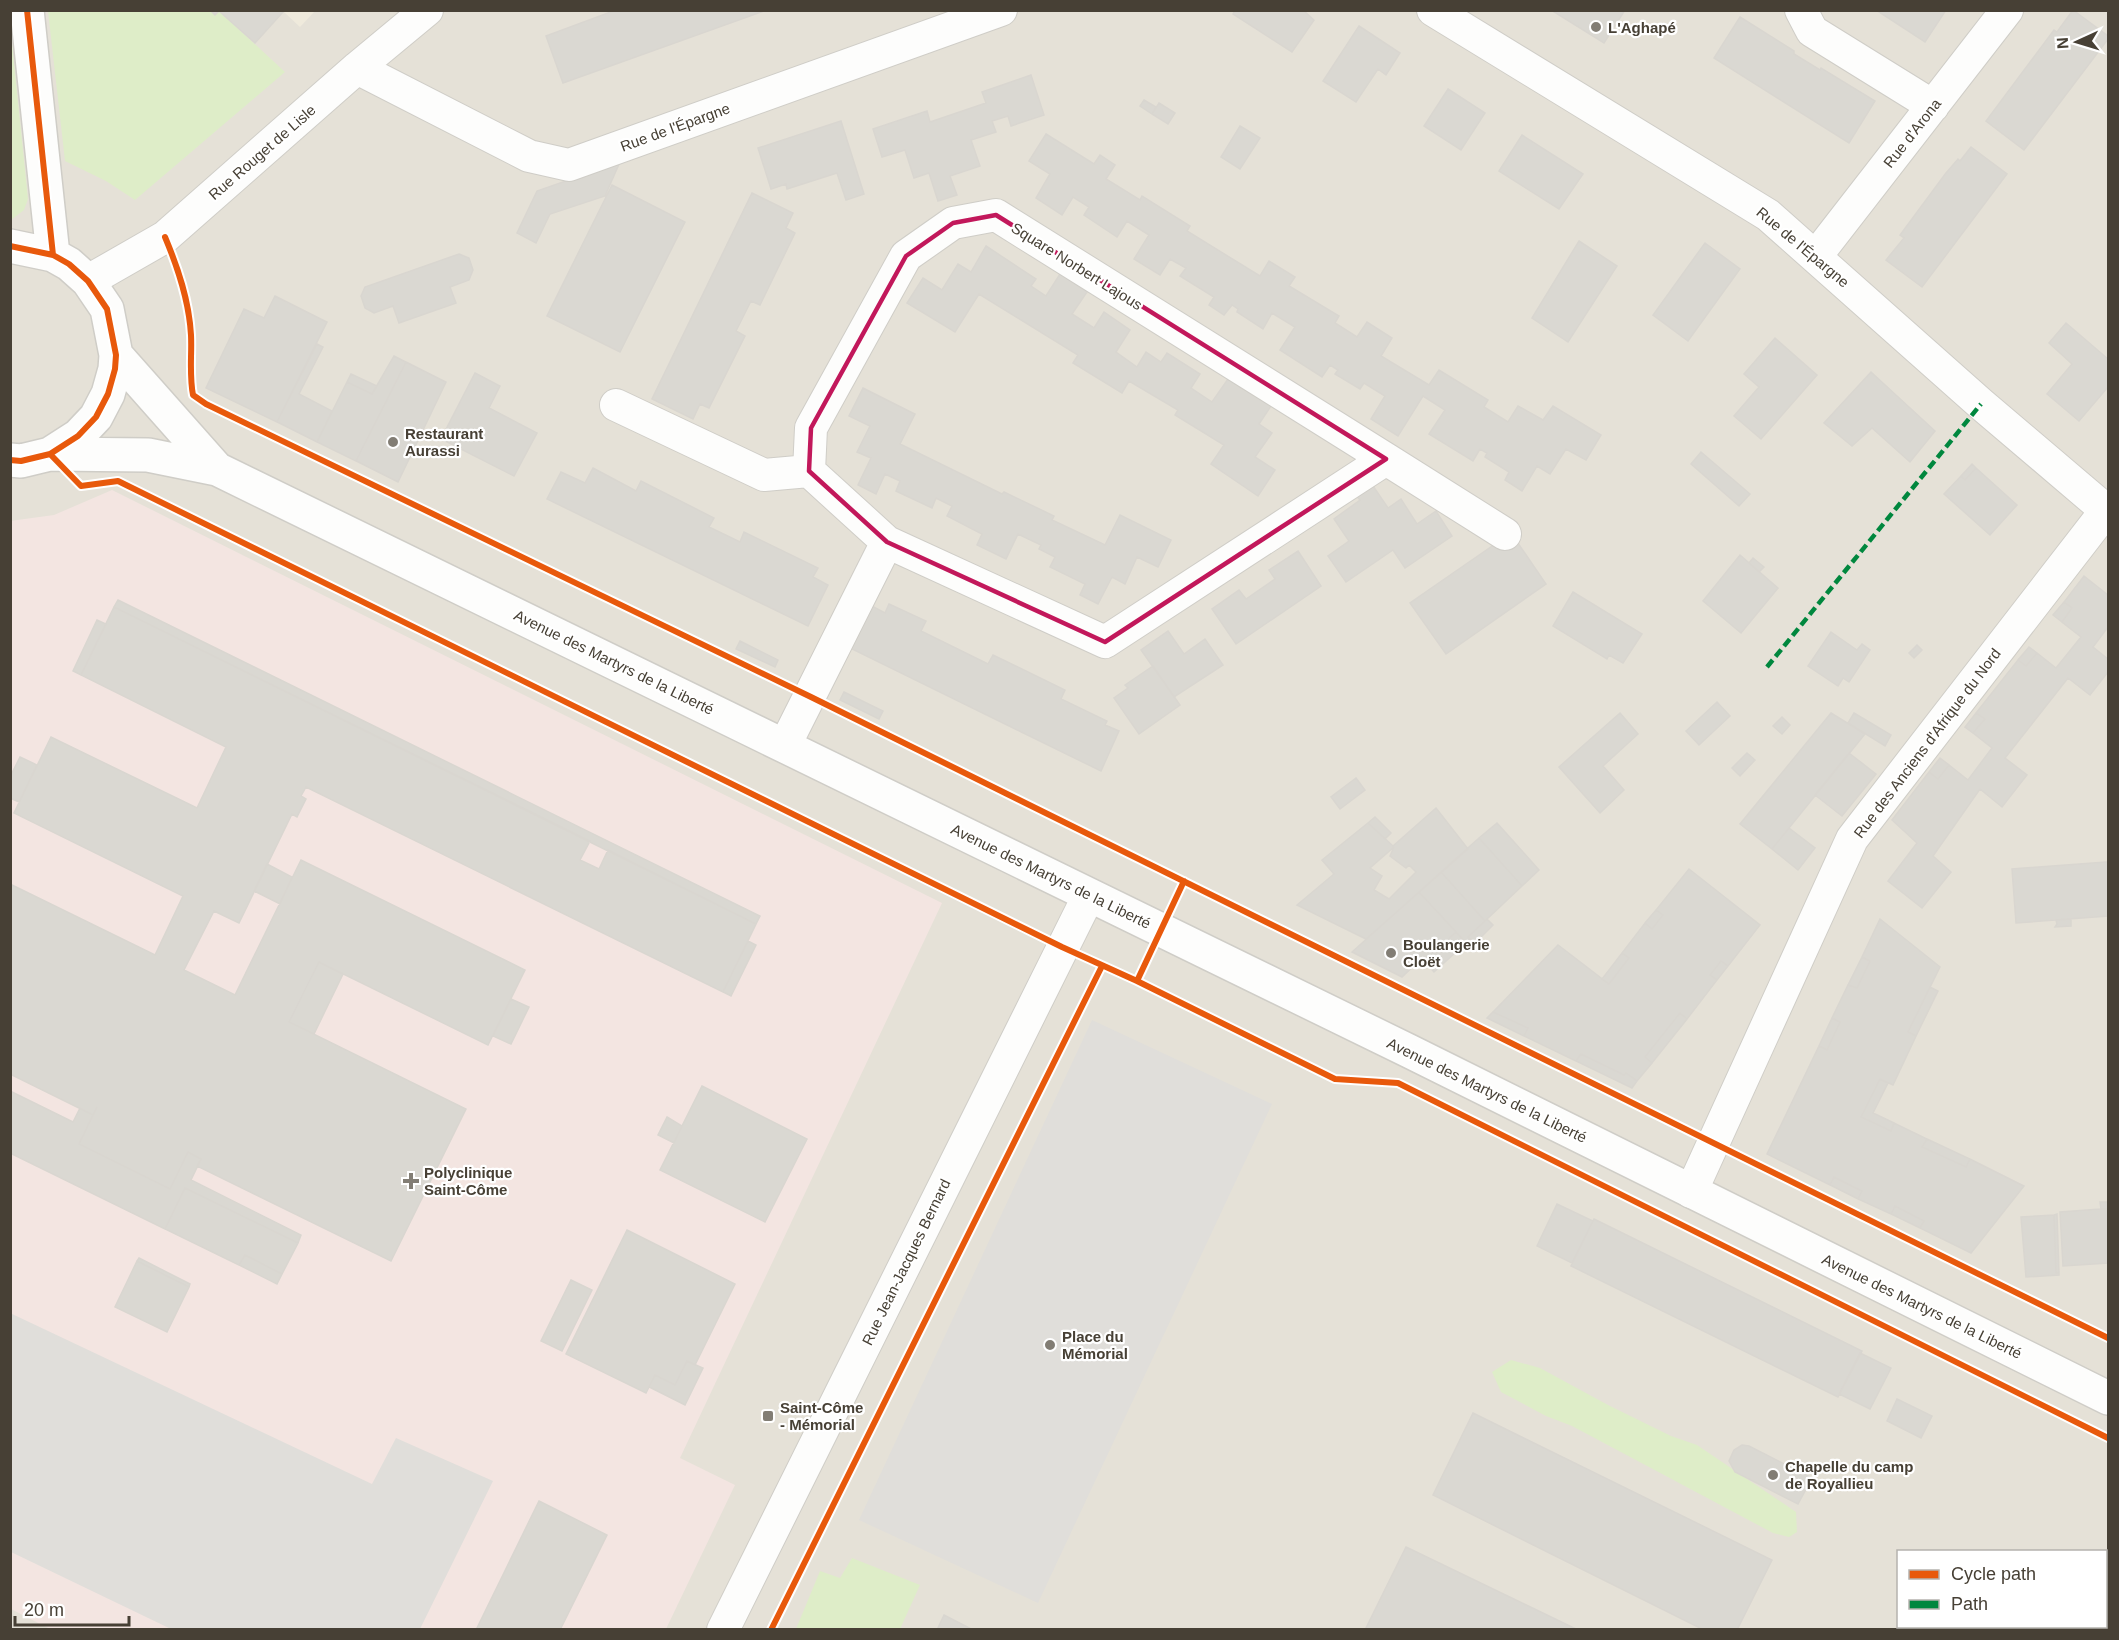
<svg xmlns="http://www.w3.org/2000/svg" width="2119" height="1640" font-family="Arial,sans-serif">
<rect width="100%" height="100%" fill="#f1efea"/>
<path fill="#e5e1d7" fill-rule="evenodd" d="M11,11H2108V1629L11,1630ZM1898,1552H2106V1626H1898Z"/>
<path fill="#efeadc" d="M210,11H315L300,27L284,12L255,43L219,11L215,15Z"/>
<path fill="#f3e5e1" d="M112,490L942,903L680,1458L735,1485L666,1629L52,1630L11,1609L10,521L54,515Z"/>
<path fill="#deedc8" d="M210,10L215,15L219,11L285,72L135,200L106,181L65,161L48,11Z
M11,34L28,199L24,210L11,220Z
M1511,1360L1540,1368L1608,1405L1671,1436L1697,1445L1796,1512L1797,1532L1789,1537L1773,1533L1572,1426L1546,1416L1501,1392L1492,1372Z
M852,1558L920,1585L900,1629H796L820,1571L840,1578Z"/>
<path fill="#e0deda" d="M1092,1020L1272,1104L1038,1603L859,1520Z
M10,1313L372,1484L396,1438L493,1481L420,1629H171L11,1552Z"/>
<path fill="#dad8d2" stroke="#d9d6d0" stroke-width="1.5" fill-rule="evenodd" d="M210,10H283L284,11L255,43L219,11L215,15Z
M616,10H764V11L563,83L546,36Z
M1235,10H1303L1314,20L1292,52L1233,14Z
M1551,10H1625L1604,43Z
M1876,10H1946L1925,42Z
M2073,10L2108,36V39L2024,150L1986,121L2054,30L2057,32Z
M1740,17L1794,51V54L1820,70L1821,68L1875,101L1849,143L1714,58Z
M1359,26L1400,53L1386,75L1378,69L1356,102L1323,81Z
M1031,75L1044,115L1011,126L1008,116L992,121L996,132L971,140L980,166L950,176L957,195L938,201L929,173L914,178L905,150L882,157L873,129L927,111L930,122L986,103L982,92Z
M1448,89L1485,113L1461,150L1424,126Z
M1144,100L1156,107L1152,114L1140,106Z
M1159,103L1175,113L1168,124L1152,114Z
M841,121L864,194L846,200L837,173L787,189L786,184L771,189L758,148Z
M1240,126L1260,138L1240,169L1221,157Z
M1046,134L1094,164L1100,155L1115,165L1106,179L1140,200L1142,196L1190,226L1187,231L1260,276L1269,261L1295,277L1289,286L1339,316L1335,323L1357,337L1367,322L1392,338L1381,356L1429,385L1439,370L1488,400L1484,407L1508,422L1518,406L1543,420L1553,406L1601,435L1586,460L1566,449L1550,474L1537,466L1522,491L1505,480L1509,472L1485,457L1487,453L1480,449L1473,461L1429,434L1445,410L1423,396L1398,436L1371,419L1385,396L1364,383L1360,389L1335,374L1338,370L1330,365L1322,377L1280,350L1295,327L1272,313L1263,329L1237,312L1238,309L1232,305L1224,315L1209,305L1214,297L1180,276L1186,268L1170,259L1160,275L1134,259L1149,235L1127,221L1117,237L1084,215L1089,207L1073,197L1062,215L1036,198L1050,174L1029,161Z
M1522,135L1583,174L1559,209L1499,171Z
M1971,147L2007,174L1922,287L1886,260L1904,238L1900,235L1946,173L1958,159L1960,161Z
M620,162L605,196L550,214L536,243L517,233L537,191Z
M612,185L685,222L620,352L547,316Z
M752,193L793,213L786,228L795,233L760,305L751,301L736,331L745,336L709,408L700,404L693,419L652,399Z
M1579,241L1617,266L1568,342L1532,318Z
M1705,243L1740,269L1688,341L1653,315Z
M986,246L1036,279L1031,286L1046,296L1060,274L1087,292L1072,314L1094,328L1104,312L1130,330L1116,352L1137,367L1146,352L1161,362L1167,353L1200,374L1191,388L1212,402L1228,379L1255,396L1259,390L1275,400L1259,424L1272,433L1255,457L1275,470L1258,496L1211,464L1224,445L1175,415L1178,410L1129,381L1122,393L1073,363L1078,355L979,294L955,332L907,303L923,278L942,290L958,264L971,272Z
M459,254L469,258L473,270L469,280L450,287L456,303L399,323L393,306L374,313L365,308L361,296L365,287Z
M275,296L327,322L277,422L206,388L244,309L264,318Z
M2066,323L2108,359V387L2079,421L2047,394L2072,364L2049,343Z
M1775,338L1817,375L1761,439L1734,416L1759,387L1744,374Z
M317,344L323,347L299,394L332,411L317,442L277,422Z
M394,356L406,362L356,461L317,442L347,382L372,394Z
M406,362L446,382L398,482L356,461Z
M1871,372L1935,431L1910,462L1872,428L1852,446L1824,423Z
M475,373L500,386L489,408L537,433L514,476L441,439Z
M351,374L377,386L372,394L347,382Z
M863,388L915,414L900,444L1002,494L1004,492L1054,516L1052,520L1105,545L1120,515L1171,540L1158,567L1137,557L1125,584L1112,577L1098,604L1080,595L1085,584L1050,567L1055,557L1039,549L1041,545L1018,534L1006,559L977,545L982,534L947,516L952,506L936,498L932,508L896,491L900,481L885,474L876,494L858,485L871,458L857,452L870,426L849,416Z
M1701,452L1750,494L1739,506L1691,464Z
M1972,464L1976,468L1965,480L1961,476Z
M593,468L636,491L641,481L714,518L709,527L740,542L744,532L818,568L813,577L828,585L808,626L547,499L561,472L585,483Z
M1976,468L2017,505L1990,535L1944,494L1961,476L1965,480Z
M1371,483L1388,508L1401,499L1417,524L1436,511L1452,536L1405,568L1393,550L1346,582L1328,556L1349,541L1334,519L1360,500L1355,494Z
M1511,533L1546,584L1446,654L1410,603Z
M1298,551L1321,586L1236,644L1212,609L1239,590L1246,599L1275,579L1269,570Z
M1740,555L1778,588L1741,633L1703,601Z
M1753,558L1764,567L1759,572L1749,563Z
M2084,576L2108,595V627L2093,647L2108,659V672L2090,695L2068,678L2005,758L2027,775L2002,807L1980,789L1933,856L1951,872L1922,908L1888,881L1917,843L1892,820L1929,772L1938,779L1949,765L1968,780L1992,748L1973,733L1985,719L1976,713L2018,660L2026,666L2037,653L2056,668L2081,637L2062,622L2072,608L2064,602Z
M1573,592L1642,634L1623,663L1609,655L1607,659L1553,626Z
M118,600L760,916L756,924L114,607Z
M2064,602L2072,608L2062,622L2053,615Z
M889,604L926,621L921,631L988,664L993,655L1065,690L1061,699L1107,721L1105,725L1119,731L1101,771L850,648L870,605L885,613Z
M114,607L590,841L580,860L599,869L608,850L756,924L723,992L306,787L301,796L306,799L297,817L292,814L239,923L214,911L184,970L235,995L301,860L525,970L488,1045L319,962L289,1022L466,1109L391,1261L197,1166L201,1159L188,1152L170,1189L79,1144L97,1107L93,1115L10,1074V884L155,955L183,896L14,813L51,737L197,808L226,747L81,675Z
M97,620L106,624L81,675L73,671Z
M1168,631L1184,654L1205,639L1223,665L1174,697L1141,650Z
M1831,632L1857,650L1862,644L1870,650L1849,682L1843,678L1838,686L1808,666Z
M740,641L778,660L775,667L736,649Z
M1917,645L1922,650L1914,658L1909,653Z
M2029,647L2037,653L2026,666L2018,660Z
M1153,666L1180,705L1139,734L1114,698L1128,688L1125,685Z
M844,692L883,711L879,719L840,700Z
M1717,702L1730,716L1699,745L1686,731Z
M1620,713L1638,734L1603,766L1624,790L1600,813L1559,767Z
M1831,713L1865,734L1772,849L1740,824Z
M1854,713L1891,735L1885,746L1848,723Z
M1976,713L1985,719L1973,733L1965,727Z
M1782,717L1790,725L1782,734L1773,726Z
M1747,753L1755,760L1740,776L1732,768Z
M1849,753L1876,774L1842,816L1815,795Z
M20,757L37,765L19,802L10,798V777Z
M1940,758L1949,765L1938,779L1929,772Z
M1356,778L1365,790L1340,809L1331,797Z
M1436,808L1468,849L1366,939L1297,905L1334,874L1322,860L1368,823L1393,846ZM1394,847L1390,856L1406,868L1409,865L1416,872L1389,899L1374,890L1382,876L1370,868Z
M1375,817L1391,833L1385,839L1368,823Z
M1497,823L1539,870L1522,886L1479,838Z
M1789,828L1815,848L1798,870L1772,849Z
M1479,838L1522,886L1485,921L1441,872Z
M2106,862H2108V916L2016,923L2012,869Z
M267,864L292,877L280,904L254,891Z
M1689,869L1760,925L1728,966L1721,961L1710,975L1717,980L1687,1019L1680,1013L1645,1057L1652,1063L1637,1081L1626,1073L1624,1075L1581,1054L1576,1061L1524,1036L1528,1028L1493,1012L1558,945L1609,984L1629,958L1622,953L1645,923L1652,929L1663,915L1656,910Z
M1441,872L1485,921L1468,937L1470,939L1466,943L1419,892Z
M1419,892L1456,932L1424,961L1421,959L1402,977L1352,952Z
M1656,910L1663,915L1652,929L1645,923Z
M1487,919L1493,925L1475,943L1468,937Z
M1880,919L1940,967L1908,1032L1916,1036L1893,1085L1880,1079L1861,1117L1891,1131L1894,1123L1927,1139L1922,1147L1966,1167L1970,1159L2024,1186L1971,1253L1920,1228L1924,1221L1895,1206L1891,1214L1858,1199L1862,1191L1834,1177L1830,1185L1767,1154L1819,1046L1827,1050L1840,1022L1832,1018L1848,985L1857,988L1870,961L1862,957Z
M2071,919V926L2055,927L2057,924L2056,920Z
M1456,932L1466,943L1434,972L1424,961Z
M748,941L756,945L731,996L723,992Z
M1622,953L1629,958L1609,984L1602,979Z
M1862,957L1870,961L1857,988L1848,985Z
M1721,961L1728,966L1717,980L1710,975Z
M319,962L343,974L314,1034L289,1022Z
M1930,987L1938,991L1916,1036L1908,1032Z
M511,999L529,1007L511,1044L493,1036Z
M1493,1012L1528,1028L1524,1036L1487,1018Z
M1680,1013L1687,1019L1652,1063L1645,1057Z
M1832,1018L1840,1022L1827,1050L1819,1046Z
M1581,1054L1624,1075L1626,1073L1637,1081L1632,1088L1576,1061Z
M1880,1079L1888,1083L1873,1113L1894,1123L1891,1131L1861,1117Z
M702,1086L807,1139L765,1222L660,1170Z
M10,1091L73,1122L80,1108L93,1115L79,1144L170,1189L188,1152L201,1159L191,1180L301,1235L298,1243L185,1188L165,1229L10,1153Z
M667,1117L682,1126L674,1143L658,1135Z
M1927,1139L1970,1159L1966,1167L1922,1147Z
M1834,1177L1862,1191L1858,1199L1830,1185Z
M185,1188L298,1243L282,1274L245,1255L239,1265L165,1229Z
M2100,1202H2108V1209H2101Z
M1557,1204L1593,1221L1572,1263L1537,1246Z
M1895,1206L1924,1221L1920,1228L1891,1214Z
M2101,1209H2108V1263L2063,1266L2060,1212Z
M2057,1214L2059,1273H2056L2054,1215Z
M2054,1215L2056,1273H2059V1275L2026,1277L2021,1217Z
M1594,1219L1862,1351L1838,1397L1571,1266Z
M627,1230L735,1284L695,1365L687,1361L675,1385L655,1375L646,1393L566,1354Z
M245,1255L282,1274L277,1284L239,1265Z
M139,1258L190,1284L189,1287L137,1261Z
M137,1261L189,1287L167,1332L115,1307Z
M571,1280L592,1290L562,1351L541,1341Z
M1860,1353L1891,1368L1870,1409L1839,1394Z
M687,1361L703,1368L685,1405L649,1387L655,1375L675,1385Z
M1897,1399L1932,1416L1921,1438L1887,1421Z
M1473,1413L1772,1560L1737,1630H1704L1433,1495Z
M1742,1445L1749,1446L1812,1478L1798,1504L1735,1472L1729,1461L1734,1450Z
M539,1501L607,1535L560,1630H476Z
M1406,1547L1578,1630H1369L1366,1628Z
M944,1615L973,1630H937Z"/>
<g fill="none" stroke-linecap="round" stroke-linejoin="round">
<g stroke="#cfcdc7" stroke-width="34">
<path id="minor" d="M1433,10L1768,215L1981,404L2108,512
M1801,10L1812,31L1933,106
M357,68L529,156L569,165L1001,10
M1816,256L2007,10
M88,281L165,237L357,68L427,10
M616,405L764,475L809,471
M1386,459L1505,534
M785,745L887,542L1105,642L1386,459L996,215L953,223L906,256L811,428L809,471L887,542
M1691,1192L1852,839L2108,508
M723,1630L1089,895"/>
</g>
<g stroke="#cfcdc7" stroke-width="36">
<path id="tertiary" d="M27,10L53,255
M10,246L53,255L69,264L88,281L107,309L116,355L115,369L108,394L96,417L78,436L50,454L21,461L10,460
M116,355L217,469
M50,454L148,455L217,469L1409,1051L2108,1398"/>
</g>
<use href="#minor" stroke="#fdfdfc" stroke-width="32"/>
<use href="#tertiary" stroke="#fdfdfc" stroke-width="33"/>
<path stroke="#00873e" stroke-width="4.5" stroke-dasharray="9 4.5" stroke-linecap="butt" d="M1767,667L1981,404"/>
<g stroke="#fff" stroke-width="10">
<path id="cycleway" d="M27,10L53,255
M165,237C178,268 189,300 191,335C192,355 189,374 193,395L206,404L811,697L2108,1338
M10,246L53,255L69,264L88,281L107,309L116,355L115,369L108,394L96,417L78,436L50,454L21,461L10,460
M50,454L81,486L118,481L1062,947L1137,981L1335,1079L1398,1083L2108,1438
M1137,981L1184,881
M771,1630L1102,966"/>
</g>
<use href="#cycleway" stroke="#e8590c" stroke-width="6"/>
</g>
<path fill="none" stroke="#c2185b" stroke-width="4.5" stroke-linejoin="round" d="M996,215L1386,459L1105,642L887,542L809,471L811,428L906,256L953,223Z"/>
<g fill="#827d74" stroke="#fff" stroke-width="2">
<circle cx="1596" cy="27" r="6"/>
<circle cx="393" cy="442" r="6"/>
<circle cx="1391" cy="953" r="6"/>
<path d="M408 1172h6v6h6v6h-6v6h-6v-6h-6v-6h6z"/>
<circle cx="1050" cy="1345" r="6"/>
<rect x="762" y="1410" width="12" height="12" rx="3"/>
<circle cx="1773" cy="1475" r="6"/>
</g>
<g text-anchor="middle" dominant-baseline="central" stroke-width="4.5" stroke-linejoin="round" paint-order="stroke">
<g font-size="15" font-weight="bold" fill="#474035" stroke="#fff" text-anchor="start">
<text x="1608" y="27">L'Aghapé</text>
<text x="405" y="433">Restaurant<tspan x="405" dy="17">Aurassi</tspan></text>
<text x="1403" y="944">Boulangerie<tspan x="1403" dy="17">Cloët</tspan></text>
<text x="424" y="1172">Polyclinique<tspan x="424" dy="17">Saint-Côme</tspan></text>
<text x="1062" y="1336">Place du<tspan x="1062" dy="17">Mémorial</tspan></text>
<text x="780" y="1407">Saint-Côme<tspan x="780" dy="17">- Mémorial</tspan></text>
<text x="1785" y="1466">Chapelle du camp<tspan x="1785" dy="17">de Royallieu</tspan></text>
</g>
<g font-size="15" fill="#474035" stroke="#fff">
<text transform="translate(675 127) rotate(-20)">Rue de l'Épargne</text>
<text transform="translate(1912 133) rotate(-52)">Rue d'Arona</text>
<text transform="translate(262 152) rotate(-41)">Rue Rouget de Lisle</text>
<text transform="translate(1803 247) rotate(40)">Rue de l'Épargne</text>
<text transform="translate(1077 266) rotate(32)">Square Norbert Lajous</text>
<text transform="translate(614 662) rotate(26)">Avenue des Martyrs de la Liberté</text>
<text transform="translate(1927 743) rotate(-53)">Rue des Anciens d'Afrique du Nord</text>
<text transform="translate(1051 876) rotate(26)">Avenue des Martyrs de la Liberté</text>
<text transform="translate(1487 1090) rotate(26)">Avenue des Martyrs de la Liberté</text>
<text transform="translate(906 1262) rotate(-64)">Rue Jean-Jacques Bernard</text>
<text transform="translate(1922 1306) rotate(26)">Avenue des Martyrs de la Liberté</text>
</g>
</g>
<rect width="2119" height="1640" fill="none" stroke="#474035" stroke-width="24"/>
<rect x="1897" y="1550" width="210" height="78" fill="#ffffff" stroke="#b5b3ae" stroke-width="1.5"/>
<rect x="1909" y="1570" width="30" height="9" fill="#e8590c" stroke="#b5b3ae" stroke-width="1.5"/>
<text x="1951" y="1580" font-size="18" fill="#474035">Cycle path</text>
<rect x="1909" y="1600" width="30" height="9" fill="#00873e" stroke="#b5b3ae" stroke-width="1.5"/>
<text x="1951" y="1610" font-size="18" fill="#474035">Path</text>
<g transform="translate(2077 42) rotate(266)" stroke="#ffffff" stroke-width="4.5" paint-order="stroke">
<path d="M0-4.5L10 22L0 15L-10 22Z" fill="#474035"/>
<text y="-9" font-size="16" font-weight="bold" text-anchor="middle" fill="#474035">N</text>
</g>
<path d="M15 1616v9h114v-9" fill="none" stroke="#474035" stroke-width="3"/>
<text x="24" y="1616" font-size="18" fill="#474035" stroke="#ffffff" stroke-width="4.5" paint-order="stroke">20 m</text>
</svg>
